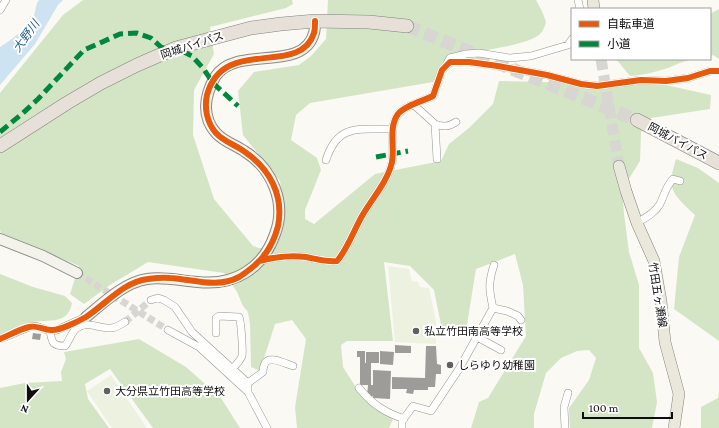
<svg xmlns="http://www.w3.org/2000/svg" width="719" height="428" font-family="'Crimson Pro','Noto Sans JP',serif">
<rect width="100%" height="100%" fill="#faf9f4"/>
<path fill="#d4e5c5" d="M83,0H292L293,4L286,8L210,27L214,54L194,90L193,135L214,199L253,246L259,248H276L285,212L280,181L243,135L238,91L254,72L299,65L311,56L326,39L328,0H536L542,11L546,22C545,26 543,31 541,33C531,46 466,53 449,55L433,82L310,103L296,115L291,140L317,158L321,170L305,210V219L314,224L375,174L441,161L449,144L469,128L493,104L499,81L588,83L652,82L711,95L710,109L651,118L641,132L640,161L622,190L624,214L629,252L639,285V348L653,373L657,402L652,428H570L569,408L589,380L596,358L589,350L577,351L561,358L546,373L534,414V428H471L479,402L488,398L526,336L523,285L515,254L476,269L465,337H440L441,325L434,290L410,266L384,262L393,341H347L341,345L343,367L357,389L373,402L396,412L389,428H297L295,407L306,339L292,320L275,324L260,371L251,367L250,324L248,312L243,306L237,292L224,273L148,262L110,285L84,304L70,294L79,266L1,233L0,230V93L63,15Z
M719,9V59L713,55L710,56V14Z
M616,59H693C684,61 677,64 668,68C656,72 643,75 630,76Z
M676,159L698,168L719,183V341L674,309L679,257L695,215C673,194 666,191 676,159Z
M0,274L33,287L65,296L72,303C68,327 45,318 28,323C19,325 9,332 0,336Z
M139,339L186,367L221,398L240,428H153L110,369L85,384L88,399L109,428H0V388L25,383L62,381L61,372L66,359L64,352Z
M719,392V428H701V407L718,398Z"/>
<path fill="#ecf2df" d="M388,266L409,269L412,281L418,282L420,287L429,288L436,321V344L395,342Z
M111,375L147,428H112L87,391Z"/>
<path fill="#cde3f1" d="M39,0H63L58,5L35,44L0,85V47C11,40 27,28 33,18C36,12 35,5 39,0Z"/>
<path fill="#9e9c99" d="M33,333L41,334L40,340L32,339Z
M395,345L411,346V353H395Z
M426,346H436L437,364L441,365V374H436L435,387H428V390H414L413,394L406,393L407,389H392V377L425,378Z
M357,351H365V363H371V385H373V370L391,371L390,399L373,398V396H367L368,385H360V357H357Z
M380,351L394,352L393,365L380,364Z
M366,352H379V363H366Z"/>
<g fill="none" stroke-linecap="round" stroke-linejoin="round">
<path stroke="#d7d6d2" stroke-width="7" stroke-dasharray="7 3.5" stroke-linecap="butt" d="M77,273L168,330
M125,322L151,300"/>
<path stroke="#d7d6d2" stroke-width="11" stroke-dasharray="11 5.5" stroke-linecap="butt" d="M601,59L619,166"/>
<path stroke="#d7d6d2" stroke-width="13" stroke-dasharray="13 6" stroke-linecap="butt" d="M407,26L637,120"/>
<g stroke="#949492" stroke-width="8">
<path id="street" d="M578,0L580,9
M0,10L6,0
M447,63L450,58L466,54L479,53L510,58L531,56L568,45L572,39
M414,105L435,124L437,159
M435,124C444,127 448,127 456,122
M326,160C338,122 361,130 393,129
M637,223C645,218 655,213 660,204C664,196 666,186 673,179L680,181
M259,261C274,257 290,255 306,257C317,259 326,262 337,261C347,250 354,230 362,216C371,200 388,181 392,162C395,147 388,128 398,114C404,106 423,101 433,96L442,70L450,62H469L498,66L547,75L581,84L597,86L641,80L666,81L688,78L710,71H719
M151,300L158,298L164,300L175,307L192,332L248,383V392
M493,308L507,311L518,316L521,320
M168,330L199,347L248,392L267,428
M50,331C52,342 52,346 65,346C69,342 70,335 75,330C86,319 98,329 111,328C116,328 121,324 125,322
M216,333V318L219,316L239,317C241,320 243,351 242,356C240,361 236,365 232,369
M477,337L501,350
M0,339L29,327L36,326L50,331L57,330L86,317
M248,383L263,372C263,369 264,365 265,363C270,355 286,364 293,366
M359,388C372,404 384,412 404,419
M402,428V421L413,406L431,411L459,369L493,308C489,290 488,283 494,265
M565,428L564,407L568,393"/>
</g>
<g stroke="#8b8a88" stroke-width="12">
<path id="secondary" d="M0,239L43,256L77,273
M86,317C103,303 125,282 147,279C164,276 181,281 198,282C234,286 263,269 275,234C287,203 272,168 244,151C235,145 223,141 216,133C201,116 205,95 215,77C235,44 303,74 314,33C315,29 315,25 315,21"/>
</g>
<g stroke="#82817f" stroke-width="12">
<path id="primary" d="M593,0L594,9
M619,166L626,191L637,223L654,261L661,301L665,342L679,394L674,428"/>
</g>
<g stroke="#82817f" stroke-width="14">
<path id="highway" d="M637,120L719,163
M0,146L67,103L101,83L137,65L176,48L251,28L281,24L315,21L369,22L407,26"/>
</g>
<use href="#street" stroke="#fefefd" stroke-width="7"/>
<use href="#secondary" stroke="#f4f3eb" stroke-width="10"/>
<use href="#primary" stroke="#eae7db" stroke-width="11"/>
<use href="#highway" stroke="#e7e0d8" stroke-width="13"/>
<path stroke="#00873e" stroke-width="5" stroke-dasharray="10 5" stroke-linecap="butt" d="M0,132L23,113L38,99L84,50L120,34L137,33L151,38L161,47L166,49L176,48L192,56L203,68L213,83L238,106
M376,157L408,151"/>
<g stroke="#fff" stroke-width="8">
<path id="cycleway" d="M259,261C274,257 290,255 306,257C317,259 326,262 337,261C347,250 354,230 362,216C371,200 388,181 392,162C395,147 388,128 398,114C404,106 423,101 433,96L442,70L450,62H469L498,66L547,75L581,84L597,86L641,80L666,81L688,78L710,71H719
M0,339C10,335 20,329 29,327C37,325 43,330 51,330C59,331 79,321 86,317C106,304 123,282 148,279C155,278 163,277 170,278C192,279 217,289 239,277C244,274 249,270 254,266C267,255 274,242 278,226C284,196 270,169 245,152C236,145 224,142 216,133C207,123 204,108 207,95C223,35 300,78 314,33C315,30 315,25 315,21"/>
</g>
<use href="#cycleway" stroke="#e8590c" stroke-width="6"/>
</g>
<g fill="#61605e" stroke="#fff" stroke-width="1.5">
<circle cx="416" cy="331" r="4"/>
<circle cx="450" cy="365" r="4"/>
<circle cx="107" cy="391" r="4"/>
</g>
<g text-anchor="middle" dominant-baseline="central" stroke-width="4" stroke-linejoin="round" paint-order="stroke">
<g font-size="11" fill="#0e0e0e" stroke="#fff">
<text transform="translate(192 45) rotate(-18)">岡城バイパス</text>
<text transform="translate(678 141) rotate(28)">岡城バイパス</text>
<text transform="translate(658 295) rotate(81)">竹田五ヶ瀬線</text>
</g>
<g font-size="11" fill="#0e0e0e" stroke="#fff" text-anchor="start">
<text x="424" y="331">私立竹田南高等学校</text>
<text x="458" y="365">しらゆり幼稚園</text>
<text x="115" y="391">大分県立竹田高等学校</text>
</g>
<g font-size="12" font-style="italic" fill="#245e93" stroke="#fff">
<text transform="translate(26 36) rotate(-54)">大野川</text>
</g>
</g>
<rect x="571" y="8" width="140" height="52" fill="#ffffff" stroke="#9f9f9f"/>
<rect x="579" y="21" width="20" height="6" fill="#e8590c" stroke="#9f9f9f"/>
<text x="607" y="28" font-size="12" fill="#0e0e0e">自転車道</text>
<rect x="579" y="41" width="20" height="6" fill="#00873e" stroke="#9f9f9f"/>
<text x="607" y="48" font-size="12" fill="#0e0e0e">小道</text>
<g transform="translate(28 400) rotate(201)" stroke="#ffffff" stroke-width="3" paint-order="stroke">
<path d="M0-3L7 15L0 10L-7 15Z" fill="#0e0e0e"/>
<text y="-6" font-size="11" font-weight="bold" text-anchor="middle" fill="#0e0e0e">N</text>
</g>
<path d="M583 412v6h89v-6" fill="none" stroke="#0e0e0e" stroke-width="2"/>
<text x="589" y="412" font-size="12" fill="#0e0e0e" stroke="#ffffff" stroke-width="3" paint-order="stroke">100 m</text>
</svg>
